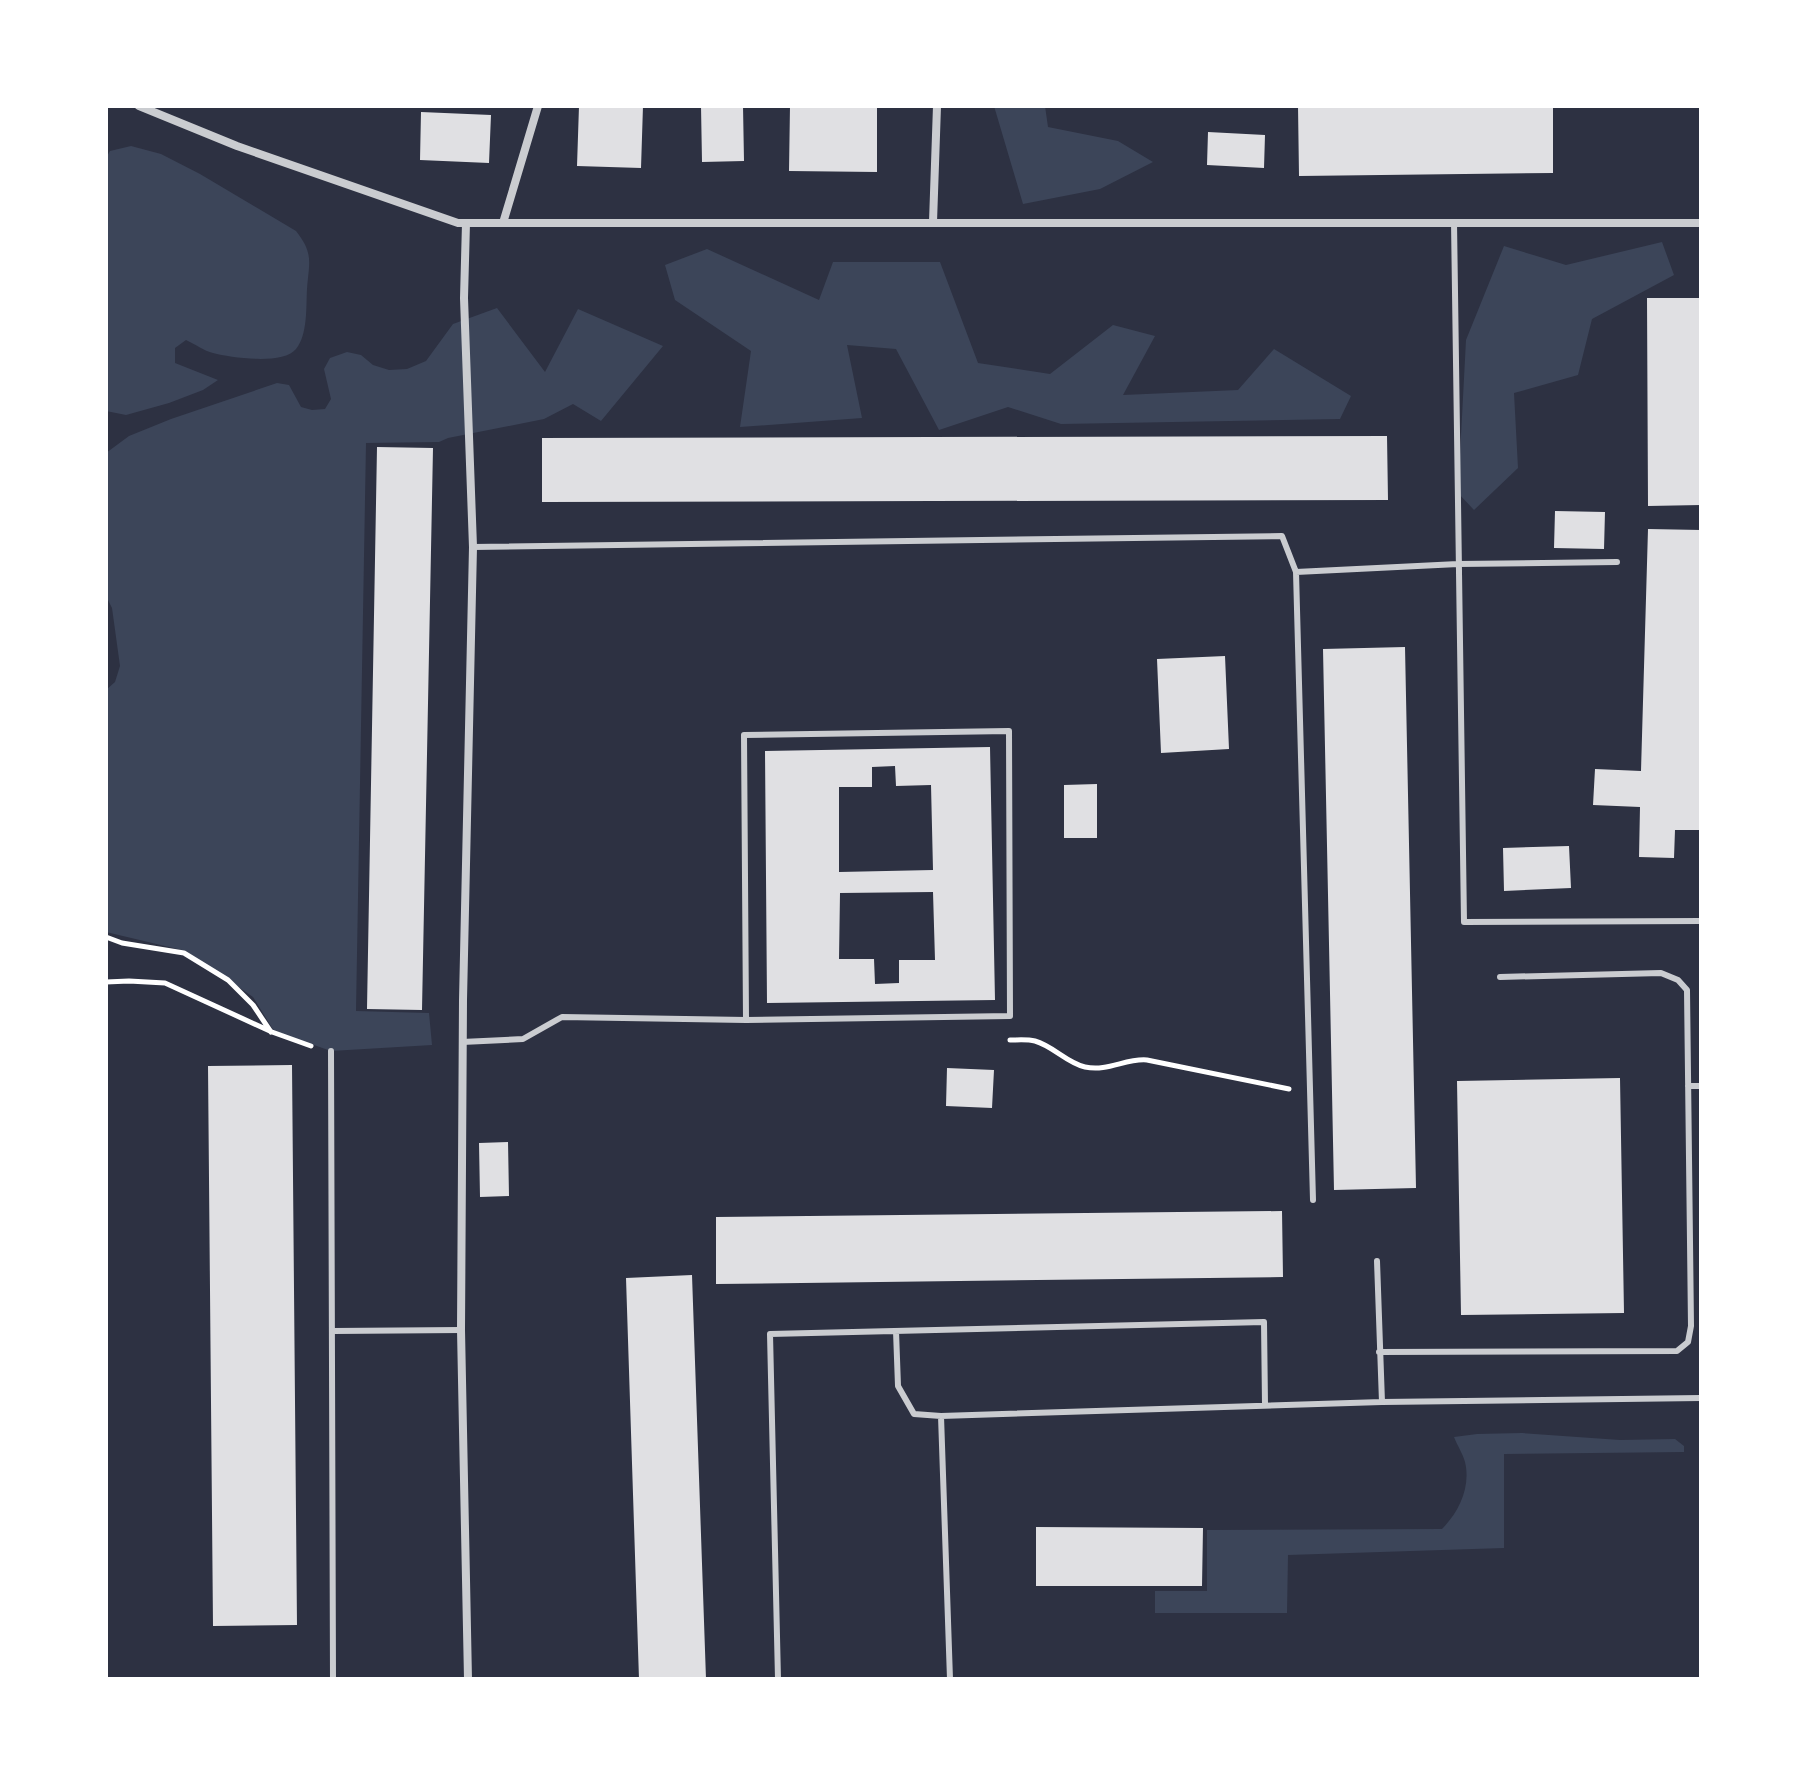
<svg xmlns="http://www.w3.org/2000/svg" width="1807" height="1785" font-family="'Sofia Sans Condensed',sans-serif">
<rect width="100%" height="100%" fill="#2d3142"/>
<path fill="#3c4559" d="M994,106H1045L1048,127L1118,141L1153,162L1100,189L1023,204Z
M131,146L161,154L200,174L296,231C314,254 309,262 307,289C306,306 308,335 296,349C283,365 233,358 213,353C204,351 195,344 186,340L175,348V363L218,380L203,390L169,403L126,415L106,411V158L110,151Z
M1662,242L1674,275L1592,319L1578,375L1514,393L1518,468L1474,510L1458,493L1466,340L1504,246L1566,265Z
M707,249L819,300L833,262H940L978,363L1050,374L1113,325L1155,336L1123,395L1238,390L1274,349L1351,396L1340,419L1061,424L1008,407L939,430L896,349L847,345L862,418L740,427L751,351L675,300L665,265Z
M497,308L545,372L578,309L663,346L601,421L573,404L544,419L448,438L439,442L366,443L356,1011L429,1013L432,1045L331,1051L274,1031L253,997L186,951L106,932V690L115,682L120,666L112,608L106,596V453L129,436L171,419L277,383L289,385L301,407L312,410L325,409L331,399L324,369L330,358L347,352L361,355L373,365L389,370L407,369L426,361L453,324Z
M1522,1433L1620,1440L1675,1439L1684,1446V1452L1504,1454V1548L1288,1555L1287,1613H1155V1591H1207V1530L1442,1529C1459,1512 1471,1487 1465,1462C1463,1454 1457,1445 1454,1437L1477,1434Z"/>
<path fill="#e0e0e3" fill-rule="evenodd" d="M579,106H643L641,168L577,166Z
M701,106H743L744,161L702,162Z
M790,106H877V172L789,171Z
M1298,106H1553V173L1299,176Z
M421,112L491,115L489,163L420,160Z
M1208,132L1265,135L1264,168L1207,165Z
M1647,298H1701V505L1648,506Z
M1387,436L1388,500L542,502V438Z
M377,447L433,448L422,1010L367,1009Z
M1555,511L1605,512L1604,549L1554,548Z
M1648,529L1701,530V830H1675L1674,858L1639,857L1640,807L1593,805L1595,769L1641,771Z
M1405,647L1416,1188L1334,1190L1323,649Z
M1225,656L1229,749L1161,753L1157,659Z
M990,747L995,1000L767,1003L765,751ZM895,766L896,786L931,785L933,870L839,872V787H872V767ZM933,892L935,960H899V983L875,984L874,959H839L840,893Z
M1097,784V838H1064V785Z
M1569,846L1571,888L1504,891L1503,848Z
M292,1065L297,1625L213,1626L208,1066Z
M947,1068L994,1070L992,1108L946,1106Z
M1620,1078L1624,1313L1461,1315L1457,1081Z
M508,1142L509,1196L480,1197L479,1143Z
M1282,1211L1283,1277L716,1284V1217Z
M692,1275L706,1679H639L626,1278Z
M1036,1527L1203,1528L1202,1586H1036Z"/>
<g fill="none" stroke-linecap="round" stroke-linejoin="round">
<path stroke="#fff" stroke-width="5" d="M106,937L122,943L184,953L228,980L253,1005L271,1032
M106,982L129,981L165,983L272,1032L311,1046
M1010,1040C1018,1040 1027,1039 1035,1041C1053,1046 1067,1063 1085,1067C1108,1072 1126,1058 1147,1060L1289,1089"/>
<path stroke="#caccd0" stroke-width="6" d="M1454,222L1464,922L1701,921
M473,547L1282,536L1296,572
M462,1042L523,1039L562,1017L746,1020L744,735L1009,731L1010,1016L746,1020
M331,1051L333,1679
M1688,1086H1701
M1313,1200L1296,572L1458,564L1617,562
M1377,1261L1382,1402L1701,1398
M333,1331L461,1330
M896,1331L898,1386L914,1414L941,1416
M1379,1352L1677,1351L1688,1342L1691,1326L1687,990L1678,980L1661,973L1500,977
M778,1679L770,1334L1264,1322L1265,1405
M950,1679L941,1416L1382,1402"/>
<path stroke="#caccd0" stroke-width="8" d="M139,106L237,146L458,223H1701
M933,222L937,106
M466,223L464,298L473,547L463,1000L461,1330L468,1679
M503,223L538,106"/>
</g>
<rect width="1807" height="1785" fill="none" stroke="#ffffff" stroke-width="216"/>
</svg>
